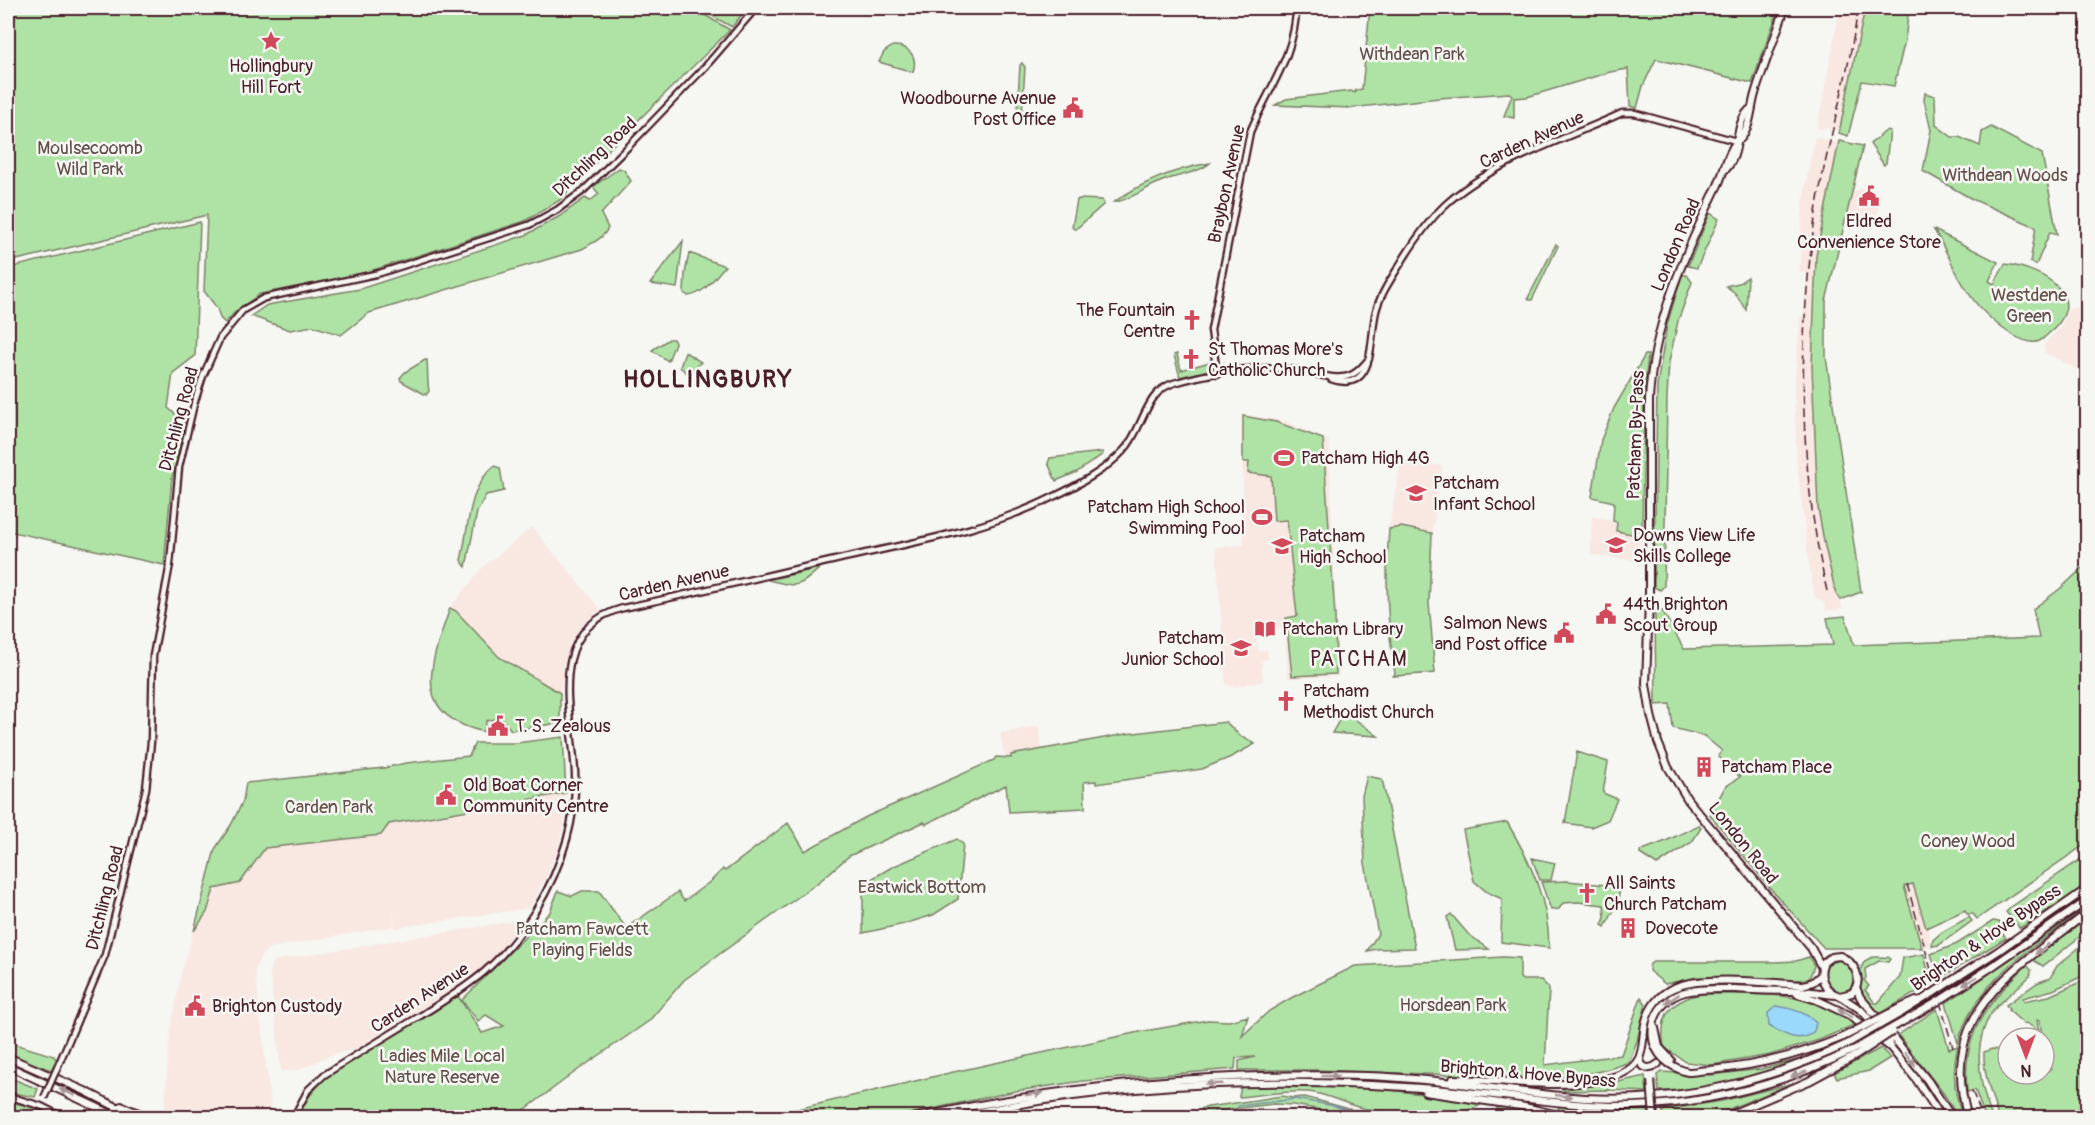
<svg xmlns="http://www.w3.org/2000/svg" width="2095" height="1125" font-family="Pangolin,sans-serif">
<rect width="100%" height="100%" fill="#f6f6f2"/>
<filter id="ink" filterUnits="userSpaceOnUse"><feTurbulence type="fractalNoise" baseFrequency=".0167" numOctaves="2"/><feDisplacementMap in="SourceGraphic" scale="12" xChannelSelector="R" yChannelSelector="G"/><feConvolveMatrix kernelMatrix="1 2 1 2 8 2 1 2 1" color-interpolation-filters="sRGB"/></filter>
<g filter="url(#ink)">
<path fill="#f9e7e2" d="M1840,8H1877L1839,131L1826,128L1817,129Z
M1815,137L1839,143L1818,276L1845,598L1840,600L1843,609L1826,611L1824,602L1815,598L1809,564L1797,464L1794,392L1800,317L1803,316L1807,274L1800,272L1801,231L1805,188Z
M1859,188L1881,193L1874,229L1844,222L1852,190L1858,191Z
M2087,307H2088L2087,374L2045,353L2044,344L2061,327L2068,308Z
M1242,415L1284,421L1329,441L1338,676L1288,678L1285,627L1270,629L1269,623L1254,625L1258,651L1267,650L1268,659L1261,660L1263,681L1231,687L1226,684L1216,547L1244,545Z
M1401,460L1442,466L1432,533L1401,527L1389,529Z
M1592,516L1617,522V531L1641,536L1640,561L1591,555Z
M532,527L601,610L583,624L570,643L560,693L499,657L456,611L450,608L482,568Z
M1039,726L1042,749L1011,755V758H1005L1000,733Z
M566,793L564,824L558,849L546,877L529,908L395,928L392,908L394,926L269,948L260,957L255,971L271,1110L266,1118H167L164,1115L170,1034L181,974L194,931L207,912L214,889L240,883L265,848L380,835L389,824L456,814Z
M1915,875L1930,926L1928,927L1932,945L1922,948L1902,885Z
M515,921H519V924L495,958L456,988L354,1050L333,1054L298,1070L281,1071L270,972L271,965L276,960Z"/>
<path fill="#afe3a5" stroke="#7c8168" stroke-width="1.5" d="M8,8H693L730,30L608,150L560,200L525,221L358,275L260,294L235,312L225,323L220,318L217,308L204,291L207,215L8,262Z
M698,8H747L732,27Z
M1370,8H1779L1752,83L1656,59L1643,86L1637,108L1630,106L1628,69L1610,72L1527,97L1514,98V118L1504,116L1512,95L1509,93L1439,98L1351,108L1275,105L1286,99L1351,91L1355,93L1356,90L1362,89Z
M1865,8H1909L1905,40L1894,86L1862,81L1848,136L1839,133Z
M893,46C909,45 918,57 913,72L879,62L884,52Z
M1022,63L1025,67L1022,115H1017L1020,65Z
M1925,93L1935,96L1936,125L1952,137H1959L1980,146L1982,132L1991,127L2042,154L2057,234L2050,232L2036,265L2030,262L2036,227L1972,199L1923,171L1931,130L1924,100Z
M1887,130L1890,131L1886,163L1884,165L1870,144Z
M1839,141L1863,146L1826,301V357L1861,592L1840,600L1836,594L1825,547L1818,508L1812,367L1816,256Z
M1210,163C1198,174 1174,175 1158,183C1144,189 1128,201 1114,202C1144,181 1174,169 1210,163Z
M619,168L624,170L631,181L601,214L608,228C603,239 592,243 582,249L369,313L341,335L313,326L290,330L251,316L267,305L360,289L526,235L560,216L585,198L590,201L599,194L593,187Z
M1079,199L1102,200L1104,204L1076,229H1074L1072,227L1077,200Z
M1710,213L1719,219L1697,268L1688,266Z
M200,222L195,356L173,373L168,408L186,423L172,478L164,565L8,531V268Z
M1934,230L1998,262L1989,281L1994,284L2005,264C2043,269 2094,297 2047,335C2042,340 2038,343 2031,342C2012,339 1994,322 1981,309C1960,286 1950,256 1934,230Z
M683,241L677,288L650,284Z
M1556,244L1558,246L1532,300H1529L1528,298Z
M689,253L725,266C714,278 705,294 688,296L684,293L685,274Z
M1682,275H1687L1692,282L1678,321L1669,362L1667,397L1664,586L1660,590L1654,587L1657,386L1667,325Z
M1748,277L1746,310L1735,293L1726,286L1739,283Z
M669,339H673L675,343L668,361L652,350Z
M685,352L701,362L688,374L680,367Z
M1177,354L1181,370L1210,362L1209,370L1180,377L1174,355Z
M1645,355H1648L1644,395L1642,536L1616,531L1617,522L1613,521L1614,502L1592,497L1601,440L1614,408Z
M425,360H427C428,370 427,380 429,391L426,395L401,381L400,378L405,372Z
M1243,416L1276,422L1323,439L1335,616L1336,674L1292,676L1286,618L1297,616L1287,520L1274,521L1271,476L1248,473L1249,462H1243Z
M1102,452L1103,454L1077,472L1056,481L1048,463L1050,458Z
M494,466L500,468L504,491L486,495L477,512L466,567L461,560C469,529 467,488 494,466Z
M1401,527L1432,533L1429,603L1435,673L1393,676L1395,674C1387,626 1385,578 1389,529Z
M2087,564V843L1977,919L1973,914H1967L1965,910L1926,928L1913,884L1904,886L1922,948H1824L1775,894L1710,815L1725,787L1740,777L1718,756L1722,751L1704,736L1673,728L1670,704L1656,705L1655,614L1662,610L1684,649L1833,645L1827,618L1845,616L1854,645L2039,638L2033,609L2061,588Z
M820,568C797,589 798,587 768,580Z
M450,608L456,611L499,657L560,693V723L511,730L501,718L486,721L485,732C407,715 432,661 450,608Z
M1347,709L1356,720L1378,736L1332,733L1345,710Z
M1226,722L1240,736L1255,744L1231,757L1202,769L1096,784V781L1084,782L1085,808L1009,812L1006,785L926,824L924,822L849,856L820,881L684,980L649,1021L575,1072L515,1117L299,1118L303,1104L328,1074L458,996L482,1033L504,1026L486,1015L478,1021L462,1000L550,912L558,891L572,896L582,891H599L626,928L678,892L684,901L711,881L723,869L725,871L788,823L805,851L866,817L994,760L996,757L1011,758V755L1126,734Z
M563,737L566,793L389,824L381,835L265,848L240,883L214,889L207,912L194,931L215,849L231,825L243,801L246,783L384,768L406,763L469,756L475,743H516Z
M1577,752L1608,762L1603,793L1617,799L1608,820L1591,827L1565,823Z
M1367,776L1381,779L1383,783L1415,948L1376,949L1367,951L1378,934L1365,863L1362,796Z
M1507,822C1530,861 1549,901 1549,948L1501,942L1502,899L1487,892L1474,881L1463,830Z
M1699,825L1701,828L1692,842L1657,865L1640,854V851L1666,841Z
M957,839L963,844L958,899L933,915L904,924L863,933V884L892,867Z
M2087,855V883L2063,901L2020,928L2006,912L2011,907Z
M1532,858L1555,863L1551,880H1540Z
M1621,877L1618,903L1605,927L1602,925L1605,918L1604,905L1578,902L1563,903L1559,909L1551,910L1541,882L1568,881L1606,885L1607,882Z
M2087,907C2039,944 1974,980 1958,1043L1946,1003Z
M1451,914L1468,934L1489,949L1455,950L1447,917Z
M1969,917L1972,921L1939,945L1932,946L1933,940L1942,932Z
M2087,918V931L2043,966L2033,960Z
M1993,921L1999,922L2004,929L2002,933L2006,938L1939,979L1931,954L1957,944Z
M2087,941V974L2053,990L2023,998L2024,1001L2049,996L2087,979V1117H1998C1992,1096 1983,1074 1984,1052L1992,1049L2008,1051V1074H2027L2030,1080L2052,1069L2044,1054V1038H2042L2040,1020H2037L2039,1032L2027,1023L2024,1024L2008,1010L2009,1009L2006,1005L2037,983L2050,978L2057,966Z
M1924,954L1931,984L1879,1014C1873,1006 1868,1005 1863,997C1858,987 1857,963 1870,958C1875,956 1882,958 1888,957L1890,959L1888,962L1879,961L1865,969L1866,978L1864,980L1869,986L1865,990L1875,1003H1878L1900,977L1903,958Z
M1503,957L1520,958V978L1523,980H1541L1549,988L1545,1065L1621,1055L1641,997L1646,1004L1637,1041L1629,1062C1600,1074 1571,1077 1539,1078L1315,1070H1239V1061L1255,1057L1236,1058L1235,1069L1083,1081L1016,1091L894,1117H764L949,1073L1139,1032L1208,1020L1229,1021L1248,1016L1242,1036L1269,1011L1291,998L1355,966Z
M1809,957L1814,966L1809,979L1797,980L1697,977L1665,984L1649,971L1650,964L1653,962H1775L1796,961Z
M1840,960C1851,965 1856,976 1851,987C1837,999 1828,987 1823,973L1827,964Z
M2027,965L2031,970L2030,976C2020,986 2008,995 1998,1005C1970,1036 1978,1082 1992,1117H1985L1975,1090L1967,1092C1962,1031 1986,1005 2027,965Z
M1700,994C1752,995 1813,988 1854,1025L1819,1040L1770,1055L1711,1065L1686,1062L1664,1047C1659,1015 1669,1002 1700,994Z
M1937,1009L1949,1049L1958,1046C1952,1070 1954,1095 1963,1117H1958L1944,1094L1898,1035Z
M8,1042L54,1056L56,1060L51,1070L8,1054Z
M1881,1048L1890,1058L1869,1071L1837,1078L1834,1073Z
M1800,1059V1061C1755,1076 1706,1091 1659,1091L1657,1075L1661,1072L1711,1075L1762,1069Z
M1645,1076L1647,1092L1609,1090L1564,1091L1562,1089L1609,1084Z
M8,1077L38,1089L35,1097L8,1092Z
M1794,1083L1709,1117H1662L1663,1110L1722,1101Z
M1241,1086H1291L1382,1089L1485,1102C1468,1119 1386,1113 1362,1108C1345,1104 1327,1094 1309,1092C1286,1090 1262,1095 1239,1097Z
M1282,1096L1292,1098L1305,1097L1364,1113L1439,1117H1336L1321,1110L1294,1105L1274,1104L1215,1111L1210,1117H1198L1202,1108Z
M8,1101L30,1107L56,1117H8Z
M1497,1105L1557,1117H1514L1497,1109Z
M1558,1107L1592,1110H1648L1649,1116L1587,1117L1559,1111Z"/>
<path fill="#9ad9fb" stroke="#7a8fa8" stroke-width="1.5" d="M1776,1006C1790,1008 1807,1012 1816,1023L1814,1031C1801,1045 1783,1034 1769,1026L1768,1013Z"/>
<g fill="none" stroke-linecap="round" stroke-linejoin="round">
<path stroke="#7a8fa8" stroke-width="1.5" d="M1238,1106L1295,1099L1335,1106L1363,1115L1408,1118"/>
<g stroke="#4a1f2b" stroke-width="9">
<path id="tertiary" d="M1217,374L1211,330L1250,132C1267,91 1296,54 1296,8
M1331,379C1377,395 1369,338 1376,311C1381,292 1394,275 1404,258C1416,239 1429,220 1445,205C1491,162 1566,139 1622,113H1634L1736,141
M61,1059L105,955L146,789L151,742L153,656L170,564L179,467L194,404L203,376L220,338L243,310L264,298L380,273L529,225L557,210L583,191L629,146L705,67L756,8
M8,1096L41,1106L65,1118
M293,1118L308,1090L324,1075C356,1055 388,1035 420,1016C442,1002 464,989 484,972C523,938 553,889 567,839C573,817 576,794 575,772C572,714 544,629 623,608C703,591 782,572 862,554C926,540 994,527 1053,497C1078,485 1105,471 1124,450C1143,430 1145,391 1174,383C1212,372 1256,365 1295,370C1311,371 1328,380 1344,377C1355,376 1362,367 1369,359"/>
</g>
<g stroke="#4a1f2b" stroke-width="10">
<path id="trunk" d="M1785,8C1776,36 1764,64 1755,94C1751,107 1751,125 1742,137C1739,141 1735,142 1733,147C1726,159 1724,172 1718,185C1685,253 1653,323 1649,400V601L1646,684L1651,715L1658,742L1668,767L1688,800L1811,948L1821,966
M1726,169C1742,152 1733,126 1749,110
M1840,956C1855,962 1864,980 1852,993L1840,996C1825,992 1817,976 1824,962L1831,957Z
M1856,987L1860,997L1882,1023
M1942,987L1998,951L2088,888
M1797,994L1817,1000L1849,1015L1891,1048
M1836,995C1824,994 1811,991 1799,991C1778,991 1757,990 1735,989C1719,989 1701,988 1685,992C1649,1001 1639,1049 1675,1067C1679,1069 1683,1071 1688,1072C1695,1072 1703,1070 1710,1070C1757,1066 1800,1055 1843,1037
M1840,996L1861,1010L1889,1040L1891,1048L1916,1079L1942,1118
M1945,997L1987,970L2088,900
M1898,1009L1916,1001
M1901,1013L1933,993
M1906,1020L1937,1002
M1655,1028L1659,1047L1671,1060
M1888,1031L1928,1081L1952,1118
M8,1057L85,1091L138,1118
M1640,1058C1641,1069 1650,1071 1658,1064
M8,1066L120,1118
M1453,1079C1502,1079 1576,1093 1621,1074C1646,1063 1641,1046 1645,1024C1649,1008 1659,993 1676,987C1706,975 1769,983 1803,985L1813,982L1821,975
M1425,1092L1520,1106L1571,1118
M121,1106L151,1118
M914,1118C1064,1085 1214,1072 1367,1076C1440,1078 1512,1093 1585,1098C1677,1103 1764,1083 1847,1044
M950,1118C1087,1087 1231,1078 1371,1085C1415,1087 1459,1091 1503,1096C1546,1101 1589,1107 1632,1106C1710,1104 1783,1084 1853,1050
M1722,1118L1809,1081L1857,1055
M1968,1118C1936,1010 2016,970 2088,912"/>
</g>
<use href="#tertiary" stroke="#f6f6f2" stroke-width="4.5"/>
<use href="#trunk" stroke="#f6f6f2" stroke-width="6"/>
<path stroke="#4a1f2b" stroke-width="1.5" stroke-dasharray="9 4.5" stroke-linecap="butt" d="M1827,591C1797,464 1797,322 1819,194C1830,132 1850,70 1858,8
M1907,884L1953,1048
M1972,1091L1983,1118"/>
<g stroke="#4a1f2b" stroke-width="9" stroke-linecap="butt">
<path id="tertiary-bridge" d="M44,1098L61,1059"/>
</g>
<g stroke="#4a1f2b" stroke-width="10" stroke-linecap="butt">
<path id="trunk-bridge" d="M1933,993L1942,987
M1937,1002L1945,997
M1843,1037L1898,1009
M1847,1044L1901,1013
M1853,1050L1906,1020
M1857,1055L1892,1032
M1651,1080L1654,1118"/>
</g>
<use href="#tertiary-bridge" stroke="#f6f6f2" stroke-width="4.5"/>
<use href="#trunk-bridge" stroke="#f6f6f2" stroke-width="6"/>
</g>
<defs><path id="oneway-solid" d="M-6-.8H1V-3.2L6.5 0L1 3.2V.8H-6Z" transform="scale(1.5)"/></defs>
<g fill="#a99598">
<use href="#oneway-solid" transform="translate(2042 949) rotate(142)"/>
<use href="#oneway-solid" transform="translate(1970 981) rotate(148)"/>
<use href="#oneway-solid" transform="translate(1672 999) rotate(147)"/>
<use href="#oneway-solid" transform="translate(1845 1013) rotate(-148)"/>
<use href="#oneway-solid" transform="translate(1910 1059) rotate(52)"/>
<use href="#oneway-solid" transform="translate(1799 1074) rotate(159)"/>
<use href="#oneway-solid" transform="translate(1330 1076) rotate(1)"/>
<use href="#oneway-solid" transform="translate(1214 1084) rotate(178)"/>
<use href="#oneway-solid" transform="translate(67 1092) rotate(-156)"/>
<use href="#oneway-solid" transform="translate(1034 1094) rotate(-9)"/>
<use href="#oneway-solid" transform="translate(1564 1096) rotate(6)"/>
</g>
</g>
<defs>
<g id="sight-bare" transform="scale(1.62)"><path d="M0-6L1.8-2.2L6-1.7L2.9 1.2L3.7 5.4L0 3.3L-3.7 5.4L-2.9 1.2L-6-1.7L-1.8-2.2Z" fill="#d1495b" stroke="#f6f6f2" stroke-width="2.5" paint-order="stroke"/></g>
<g id="civic-bare" transform="scale(1.62)"><path d="M-.6-6.5H3V-4.5H.6V-3L4-1V1h2V6H-6V1h2V-1L-.6-3ZM-1.2 2.5V6h2.4V2.5Z" fill="#d1495b" stroke="#f6f6f2" stroke-width="2.5" paint-order="stroke"/></g>
<g id="church-bare" transform="scale(1.62)"><path d="M-1.2-6h2.4v3.5h3.3v2.4h-3.3V6h-2.4V-.1h-3.3v-2.4h3.3Z" fill="#d1495b" stroke="#f6f6f2" stroke-width="2.5" paint-order="stroke"/></g>
<g id="stadium-bare" transform="scale(1.62)"><path d="M0-5a6.5 5 0 1 0 0 10a6.5 5 0 1 0 0-10ZM-3.5-1.8h7v3.6h-7Z" fill="#d1495b" stroke="#f6f6f2" stroke-width="2.5" paint-order="stroke"/></g>
<g id="school-bare" transform="scale(1.62)"><path d="M0-5L7-2L0 1L-7-2ZM-4 1L0 2.5L4 1V4Q0 6-4 4Z" fill="#d1495b" stroke="#f6f6f2" stroke-width="2.5" paint-order="stroke"/></g>
<g id="university-bare" transform="scale(1.62)"><path d="M0-5L7-2L0 1L-7-2ZM-4 1L0 2.5L4 1V4Q0 6-4 4Z" fill="#d1495b" stroke="#f6f6f2" stroke-width="2.5" paint-order="stroke"/></g>
<g id="library-bare" transform="scale(1.62)"><path d="M-6-4Q-3-5.5-.7-3.5V5Q-3 3-6 4ZM6-4Q3-5.5 .7-3.5V5Q3 3 6 4Z" fill="#d1495b" stroke="#f6f6f2" stroke-width="2.5" paint-order="stroke"/></g>
<g id="building-bare" transform="scale(1.62)"><path d="M-4-6H4V6H1V3H-1V6H-4ZM-2.5-4.3h1.7v1.8h-1.7ZM.8-4.3h1.7v1.8H.8ZM-2.5-1h1.7V.8h-1.7ZM.8-1h1.7V.8H.8Z" fill="#d1495b" stroke="#f6f6f2" stroke-width="2.5" paint-order="stroke"/></g>
</defs>
<g fill-rule="evenodd">
<use href="#sight-bare" x="271" y="41"/>
<use href="#civic-bare" x="1073" y="108"/>
<use href="#civic-bare" x="1869" y="196"/>
<use href="#church-bare" x="1192" y="320"/>
<use href="#church-bare" x="1191" y="359"/>
<use href="#stadium-bare" x="1284" y="458"/>
<use href="#school-bare" x="1416" y="493"/>
<use href="#stadium-bare" x="1262" y="517"/>
<use href="#university-bare" x="1616" y="545"/>
<use href="#school-bare" x="1282" y="546"/>
<use href="#civic-bare" x="1606" y="614"/>
<use href="#library-bare" x="1265" y="629"/>
<use href="#civic-bare" x="1564" y="633"/>
<use href="#school-bare" x="1241" y="648"/>
<use href="#church-bare" x="1286" y="701"/>
<use href="#civic-bare" x="498" y="726"/>
<use href="#building-bare" x="1704" y="767"/>
<use href="#civic-bare" x="446" y="795"/>
<use href="#church-bare" x="1587" y="893"/>
<use href="#building-bare" x="1628" y="928"/>
<use href="#civic-bare" x="195" y="1006"/>
</g>
<g text-anchor="middle" dominant-baseline="central" stroke-width="5" stroke-linejoin="round" paint-order="stroke">
<g font-size="18" fill="#63504a" stroke="#f6f6f2">
<text x="1412" y="54">Withdean Park</text>
<text x="90" y="148">Moulsecoomb<tspan x="90" dy="21">Wild Park</tspan></text>
<text x="2005" y="175">Withdean Woods</text>
<text x="2029" y="295">Westdene<tspan x="2029" dy="21">Green</tspan></text>
<text x="329" y="807">Carden Park</text>
<text x="1968" y="841">Coney Wood</text>
<text x="922" y="887">Eastwick Bottom</text>
<text x="582" y="929">Patcham Fawcett<tspan x="582" dy="21">Playing Fields</tspan></text>
<text x="1453" y="1005">Horsdean Park</text>
<text x="442" y="1056">Ladies Mile Local<tspan x="442" dy="21">Nature Reserve</tspan></text>
</g>
<g font-size="18" fill="#4a1f2b" stroke="#f6f6f2" text-anchor="start">
<text x="271" y="66" text-anchor="middle">Hollingbury<tspan x="271" dy="21">Hill Fort</tspan></text>
<text x="1056" y="98" text-anchor="end">Woodbourne Avenue<tspan x="1056" dy="21">Post Office</tspan></text>
<text x="1869" y="221" text-anchor="middle">Eldred<tspan x="1869" dy="21">Convenience Store</tspan></text>
<text x="1175" y="310" text-anchor="end">The Fountain<tspan x="1175" dy="21">Centre</tspan></text>
<text x="1208" y="349">St Thomas More's<tspan x="1208" dy="21">Catholic Church</tspan></text>
<text x="1301" y="458">Patcham High 4G</text>
<text x="1433" y="483">Patcham<tspan x="1433" dy="21">Infant School</tspan></text>
<text x="1245" y="507" text-anchor="end">Patcham High School<tspan x="1245" dy="21">Swimming Pool</tspan></text>
<text x="1633" y="535">Downs View Life<tspan x="1633" dy="21">Skills College</tspan></text>
<text x="1299" y="536">Patcham<tspan x="1299" dy="21">High School</tspan></text>
<text x="1623" y="604">44th Brighton<tspan x="1623" dy="21">Scout Group</tspan></text>
<text x="1547" y="623" text-anchor="end">Salmon News<tspan x="1547" dy="21">and Post office</tspan></text>
<text x="1282" y="629">Patcham Library</text>
<text x="1224" y="638" text-anchor="end">Patcham<tspan x="1224" dy="21">Junior School</tspan></text>
<text x="1303" y="691">Patcham<tspan x="1303" dy="21">Methodist Church</tspan></text>
<text x="515" y="726">T. S. Zealous</text>
<text x="1721" y="767">Patcham Place</text>
<text x="463" y="785">Old Boat Corner<tspan x="463" dy="21">Community Centre</tspan></text>
<text x="1604" y="883">All Saints<tspan x="1604" dy="21">Church Patcham</tspan></text>
<text x="1645" y="928">Dovecote</text>
<text x="212" y="1006">Brighton Custody</text>
</g>
<g font-size="18" fill="#4a1f2b" stroke="#f6f6f2">
<text transform="translate(1532 140) rotate(-25)">Carden Avenue</text>
<text transform="translate(595 157) rotate(-43)">Ditchling Road</text>
<text transform="translate(1227 184) rotate(-78)">Braybon Avenue</text>
<text transform="translate(1676 245) rotate(-67)">London Road</text>
<text transform="translate(179 419) rotate(-75)">Ditchling Road</text>
<text transform="translate(1636 435) rotate(-88)">Patcham By-Pass</text>
<text transform="translate(674 583) rotate(-13)">Carden Avenue</text>
<text transform="translate(1743 843) rotate(51)">London Road</text>
<text transform="translate(105 898) rotate(-76)">Ditchling Road</text>
<text transform="translate(1986 938) rotate(-34)">Brighton &amp; Hove Bypass</text>
<text transform="translate(420 998) rotate(-33)">Carden Avenue</text>
<text transform="translate(1528 1074) rotate(5)">Brighton &amp; Hove Bypass</text>
</g>
<g font-size="21" letter-spacing="1.5" fill="#4a1f2b" stroke="#f6f6f2">
<text x="1359" y="659">PATCHAM</text>
</g>
<g font-size="24" font-weight="bold" letter-spacing="1.5" fill="#4a1f2b" stroke="#f6f6f2">
<text x="708" y="379">HOLLINGBURY</text>
</g>
</g>
<rect width="2095" height="1125" fill="none" stroke="#f6f6f2" stroke-width="30"/>
<rect x="15" y="15" width="2065" height="1095" fill="none" stroke="#4a1f2b" stroke-width="2" filter="url(#ink)"/>
<g transform="translate(2026 1056) rotate(180)"><circle r="28" fill="#f6f6f2" stroke="#b1a0a2" stroke-width="1.5"/>
<path d="M0-4.5L10 22L0 15L-10 22Z" fill="#d1495b"/>
<text y="-9" font-size="16" font-weight="bold" text-anchor="middle" fill="#4a1f2b">N</text>
</g>
</svg>
